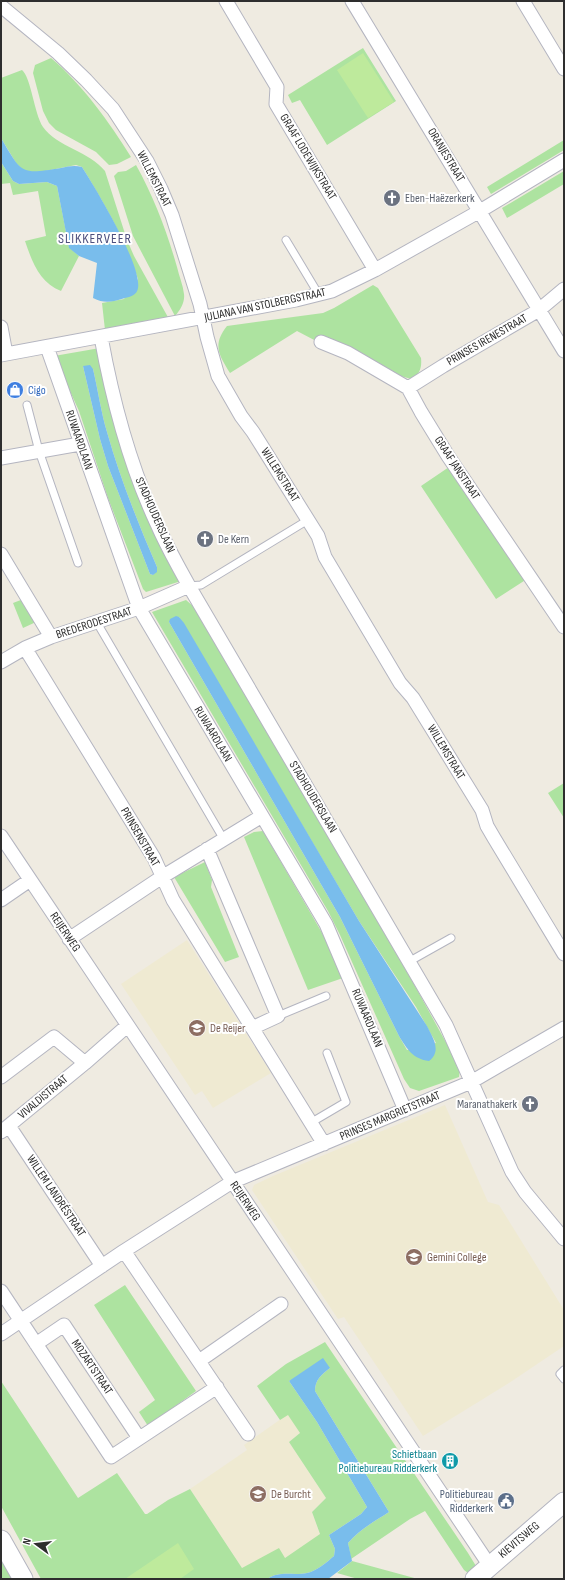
<svg xmlns="http://www.w3.org/2000/svg" width="565" height="1580" font-family="'Sofia Sans Condensed',sans-serif">
<rect width="100%" height="100%" fill="#efebe1"/>
<path fill="#efead2" d="M187,940L271,1073L213,1108L202,1091L195,1095L121,984Z
M445,1105L488,1202L499,1205L564,1310V1346L509,1383L423,1436L344,1317L338,1319L252,1190L254,1185L273,1176Z
M288,1414L300,1433L289,1442L326,1498L312,1512L320,1535L285,1558L242,1568L190,1489L247,1450L244,1445Z"/>
<path fill="#ade3a0" fill-rule="evenodd" d="M363,48L396,101L327,145L300,100L292,103L288,95Z
M51,58C82,84 110,123 131,157L117,164L109,165L96,152L56,130L49,123L43,111L33,73L35,65Z
M22,70C31,77 34,113 43,127C57,147 89,151 105,171L127,240L134,256L169,319L105,330L102,303L124,299L138,279C125,239 104,203 82,167L76,165L40,172H29L23,170L16,163L1,138V78Z
M564,140V150L491,194L487,187Z
M1,162L13,181L19,184L47,182L57,186L69,247L79,256L61,291C40,283 32,262 25,241L46,236L38,191L13,195L10,183L1,184Z
M136,165C154,197 167,232 177,267C179,276 183,285 184,294C185,302 181,309 175,316L133,236L114,176L118,172L126,171Z
M564,171V184L507,218L502,208Z
M373,285L378,288L421,358C422,367 420,375 411,379L401,376L342,343L337,352L297,331L230,373C219,355 212,345 227,326L323,313L334,308Z
M100,348L178,577V582L146,592L143,589L108,498L79,411L54,356ZM83,366L93,369C98,390 101,412 107,432C120,478 138,523 157,567L153,575L150,574L108,466L100,439Z
M452,465L527,579L496,599L421,486Z
M26,598L36,622L23,628L13,603Z
M186,600L194,607L270,734L392,944L460,1068L459,1077L419,1091L410,1088L404,1079L340,935L328,911L152,612ZM179,617L359,921L416,1007L436,1043L407,1050L399,1036L340,917L169,622Z
M564,783V818L548,793Z
M263,831L325,938L343,978L308,990L244,837L254,832Z
M205,862L212,880L211,887L239,957L225,962L174,877Z
M125,1285L196,1391L148,1426L139,1412L155,1400L94,1305Z
M325,1342L468,1553L476,1566L468,1573L464,1570L425,1511L410,1519L351,1559L348,1543C359,1530 375,1521 389,1512L315,1391C315,1380 321,1375 330,1368L289,1381L317,1422L367,1507L361,1514L329,1535L335,1549L334,1556C327,1562 317,1571 307,1573C292,1576 281,1570 267,1579H41L1,1506V1381L78,1498L117,1473L145,1514H147L168,1500L190,1489L242,1568L279,1548L285,1558L320,1534L312,1512L326,1498L289,1442L300,1433L288,1415L280,1420L257,1386L286,1364Z
M1,1549L17,1579H1Z
M352,1561L418,1579H358L337,1573Z"/>
<path fill="#beea9c" d="M363,53L394,102L368,118L337,70Z
M178,1543L194,1569L180,1579H125Z"/>
<path fill="#79bdec" d="M1,138C22,173 19,175 61,168C69,166 75,165 82,167C96,189 142,265 138,288C137,295 130,297 125,298C112,302 105,304 93,298L97,263L79,256L69,248L57,186L47,182L19,184L13,181L1,162Z
M90,365L93,369C98,390 101,412 107,432C120,478 138,523 157,567V572L153,575L150,574L108,466L100,439L83,366Z
M176,616L179,617L184,623L359,921L427,1026C433,1038 442,1051 429,1061C413,1059 407,1049 399,1036L340,917L169,622L170,619Z
M323,1358L330,1368C321,1375 315,1380 315,1391L389,1512C375,1521 359,1530 348,1543L352,1561L328,1579H267C281,1570 292,1576 307,1573C317,1571 327,1562 334,1556L335,1549L329,1535L361,1514L367,1507L317,1422L289,1381Z"/>
<g fill="none" stroke-linecap="round" stroke-linejoin="round">
<g stroke="#b4b5c0" stroke-width="9">
<path id="lane" d="M286,240L319,295
M27,405L39,451L78,563
M189,586L201,585L308,520
M96,621L223,838
M410,961L451,938
M278,1016L326,996
M312,1122L346,1102L327,1053
M564,1370L560,1374L564,1379"/>
</g>
<g stroke="#b4b5c0" stroke-width="15">
<path id="street" d="M226,1L277,87L276,104L375,270
M352,1L564,351
M523,1L564,69
M1,6L58,53L86,80L113,109L147,161L161,189L172,215L200,304L207,337L218,376L241,416L253,432L318,536L325,557L400,683L413,698L482,810L487,826L494,838L564,954
M1,327L6,354
M101,337C113,403 129,464 157,524C166,545 178,566 189,586L446,1025L512,1172L525,1192L564,1239
M321,342L348,353L408,388L421,412L448,456L564,627
M47,347L139,608L326,924L405,1110
M1,355L296,300L332,291L375,270L480,211L564,160
M408,388L443,366L539,310L564,289
M1,458L80,444
M1,554L51,637
M25,648L154,858L173,900L324,1144
M1,662L25,648L51,637L139,608L189,586
M1,836L490,1566
M207,849L278,1016L252,1028
M1,900L30,880
M69,939L162,877L262,816
M1,1077L54,1037L85,1063L127,1026
M9,1126L102,1266
M1,1132L85,1063
M124,1251L248,1434
M1,1291L111,1457L217,1387
M1,1334L124,1251L232,1182L471,1082L564,1028
M36,1344L64,1325L139,1438
M199,1361L281,1304"/>
</g>
<g stroke="#b4b5c0" stroke-width="21">
<path id="secondary" d="M1,1540L23,1579
M475,1579L564,1502"/>
</g>
<use href="#lane" stroke="#fff" stroke-width="7"/>
<use href="#street" stroke="#fff" stroke-width="13"/>
<use href="#secondary" stroke="#fff" stroke-width="19"/>
</g>
<defs>
<g id="church-disc" transform="scale(0.9)"><circle r="9.5" fill="#6b7280" stroke="#fff"/><path d="M-1.2-6h2.4v3.5h3.3v2.4h-3.3V6h-2.4V-.1h-3.3v-2.4h3.3Z" fill="#fff"/></g>
<g id="shop-disc" transform="scale(0.9)"><circle r="9.5" fill="#3f7fe0" stroke="#fff"/><path d="M-5-2.5h2.3a2.7 3.5 0 0 1 5.4 0H5L5.5 6h-11ZM-1.5-2.5h3a1.5 2.3 0 0 0-3 0Z" fill="#fff"/></g>
<g id="school-disc" transform="scale(0.9)"><circle r="9.5" fill="#8d6e63" stroke="#fff"/><path d="M0-5L7-2L0 1L-7-2ZM-4 1L0 2.5L4 1V4Q0 6-4 4Z" fill="#fff"/></g>
<g id="building-disc" transform="scale(0.9)"><circle r="9.5" fill="#0f9aa8" stroke="#fff"/><path d="M-4-6H4V6H1V3H-1V6H-4ZM-2.5-4.3h1.7v1.8h-1.7ZM.8-4.3h1.7v1.8H.8ZM-2.5-1h1.7V.8h-1.7ZM.8-1h1.7V.8H.8Z" fill="#fff"/></g>
<g id="civic-disc" transform="scale(0.9)"><circle r="9.5" fill="#5c6f8a" stroke="#fff"/><path d="M-.6-6.5H3V-4.5H.6V-3L4-1V1h2V6H-6V1h2V-1L-.6-3ZM-1.2 2.5V6h2.4V2.5Z" fill="#fff"/></g>
</defs>
<g fill-rule="evenodd">
<use href="#church-disc" x="392" y="198"/>
<use href="#shop-disc" x="15" y="390"/>
<use href="#church-disc" x="205" y="539"/>
<use href="#school-disc" x="197" y="1028"/>
<use href="#church-disc" x="530" y="1104"/>
<use href="#school-disc" x="414" y="1257"/>
<use href="#building-disc" x="450" y="1461"/>
<use href="#school-disc" x="258" y="1494"/>
<use href="#civic-disc" x="506" y="1501"/>
</g>
<g text-anchor="middle" dominant-baseline="central" stroke-width="4" stroke-linejoin="round" paint-order="stroke">
<g font-size="12" fill="#2e2e2e" stroke="#fff">
<text transform="translate(446 155) rotate(59)">ORANJESTRAAT</text>
<text transform="translate(308 157) rotate(59)">GRAAF LODEWIJKSTRAAT</text>
<text transform="translate(154 179) rotate(63)">WILLEMSTRAAT</text>
<text transform="translate(265 305) rotate(-12)">JULIANA VAN STOLBERGSTRAAT</text>
<text transform="translate(487 340) rotate(-30)">PRINSES IRENESTRAAT</text>
<text transform="translate(79 440) rotate(71)">RUWAARDLAAN</text>
<text transform="translate(457 468) rotate(57)">GRAAF JANSTRAAT</text>
<text transform="translate(280 475) rotate(58)">WILLEMSTRAAT</text>
<text transform="translate(155 515) rotate(66)">STADHOUDERSLAAN</text>
<text transform="translate(94 623) rotate(-18)">BREDERODESTRAAT</text>
<text transform="translate(213 734) rotate(59)">RUWAARDLAAN</text>
<text transform="translate(446 752) rotate(59)">WILLEMSTRAAT</text>
<text transform="translate(313 797) rotate(59)">STADHOUDERSLAAN</text>
<text transform="translate(140 837) rotate(60)">PRINSENSTRAAT</text>
<text transform="translate(65 932) rotate(56)">REIJERWEG</text>
<text transform="translate(367 1018) rotate(67)">RUWAARDLAAN</text>
<text transform="translate(43 1097) rotate(-40)">VIVALDISTRAAT</text>
<text transform="translate(390 1116) rotate(-23)">PRINSES MARGRIETSTRAAT</text>
<text transform="translate(56 1196) rotate(56)">WILLEM LANDRÉSTRAAT</text>
<text transform="translate(245 1201) rotate(56)">REIJERWEG</text>
<text transform="translate(92 1367) rotate(56)">MOZARTSTRAAT</text>
<text transform="translate(519 1540) rotate(-40)">KIEVITSWEG</text>
</g>
<g font-size="12" fill="#5b616d" stroke="#fff" text-anchor="start">
<text x="405" y="198">Eben-Haëzerkerk</text>
<text x="218" y="539">De Kern</text>
<text x="517" y="1104" text-anchor="end">Maranathakerk</text>
</g>
<g font-size="12" fill="#366cbe" stroke="#fff" text-anchor="start">
<text x="28" y="390">Cigo</text>
</g>
<g font-size="12" fill="#785e54" stroke="#fff" text-anchor="start">
<text x="210" y="1028">De Reijer</text>
<text x="427" y="1257">Gemini College</text>
<text x="271" y="1494">De Burcht</text>
</g>
<g font-size="12" fill="#0d838f" stroke="#fff" text-anchor="end">
<text x="437" y="1454">Schietbaan<tspan x="437" dy="14">Politiebureau Ridderkerk</tspan></text>
</g>
<g font-size="12" fill="#4e5e75" stroke="#fff" text-anchor="end">
<text x="493" y="1494">Politiebureau<tspan x="493" dy="14">Ridderkerk</tspan></text>
</g>
<g font-size="14" letter-spacing="1" fill="#4e507e" stroke="#fff">
<text x="95" y="238">SLIKKERVEER</text>
</g>
</g>
<rect width="565" height="1580" fill="none" stroke="#2e2e2e" stroke-width="4"/>
<g transform="translate(36 1544) rotate(285)" stroke="#ffffff" stroke-width="3" paint-order="stroke">
<path d="M0-3L7 15L0 10L-7 15Z" fill="#2e2e2e"/>
<text y="-6" font-size="11" font-weight="bold" text-anchor="middle" fill="#2e2e2e">N</text>
</g>
</svg>
